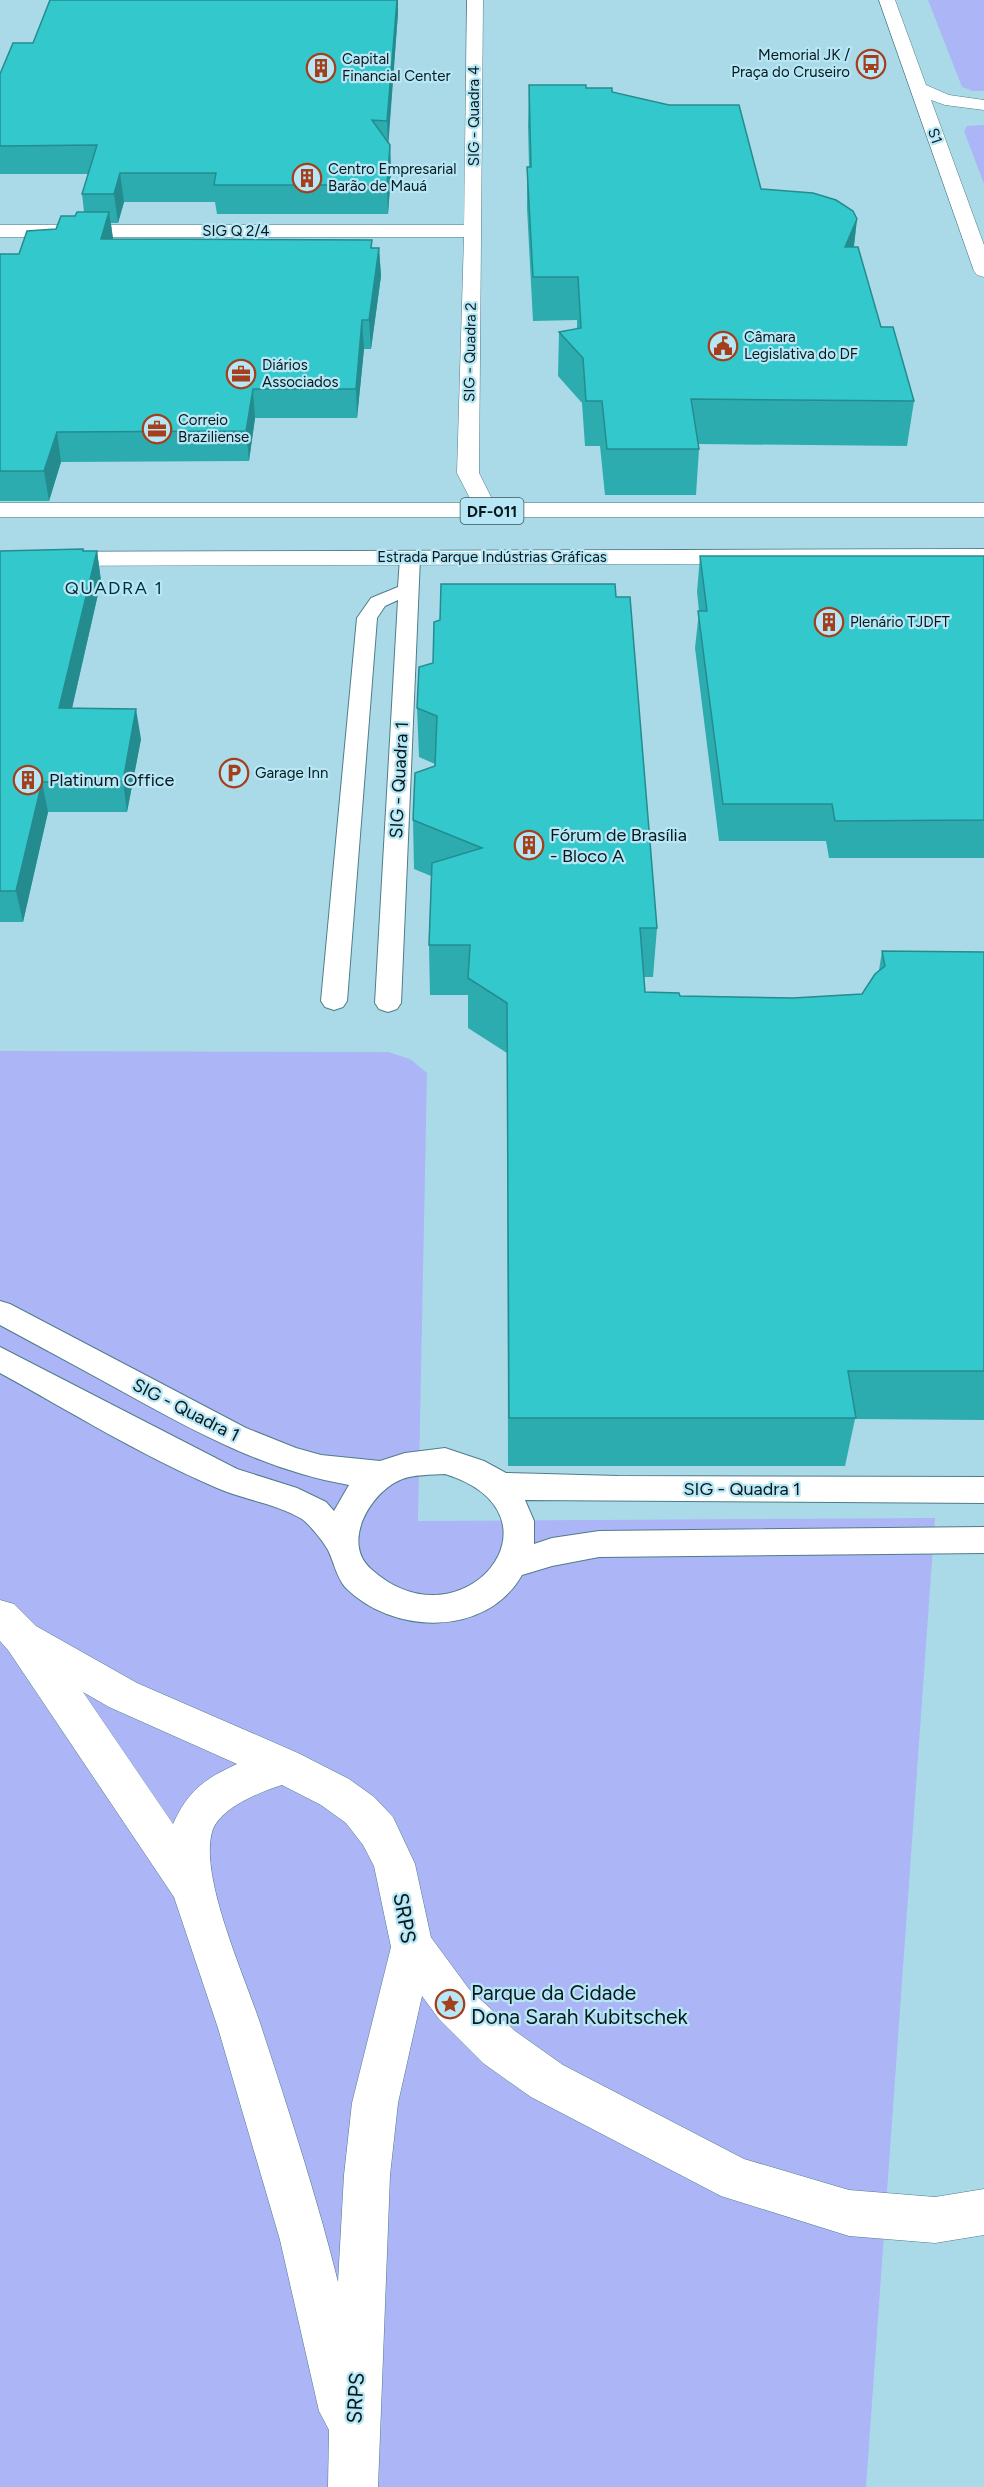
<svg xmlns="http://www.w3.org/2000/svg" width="984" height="2487" font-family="Figtree,sans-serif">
<rect width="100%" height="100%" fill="#aadae8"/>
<path fill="#acb5f6" d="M928,0H984V91H973L962,87Z
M984,125V184L964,131L967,126Z
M0,1051L388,1052L410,1059L427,1073L418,1521L935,1518L866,2487H0Z"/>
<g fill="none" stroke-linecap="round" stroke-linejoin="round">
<g stroke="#4f7c89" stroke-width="2">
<path id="minor" d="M410,552L417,554L420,558L401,1003L397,1009L388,1012L379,1009L375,1003L398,600L385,606L377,618L347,1001L343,1007L334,1010L325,1007L321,1001L357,618L371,598L398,587L400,558L403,554Z
M0,1301L10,1304L246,1428L296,1448L321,1455L380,1461L405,1453L445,1448L484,1461L506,1473L618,1476L984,1477V1503L525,1500L534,1521V1544L552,1538L599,1531L984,1527V1553L599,1557L552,1566L522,1575C486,1638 392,1635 345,1587C336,1576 334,1562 328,1550C323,1541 310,1525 302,1519C275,1503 244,1500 217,1488C142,1456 71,1412 0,1373V1347L237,1469L297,1488L326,1502L334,1511L349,1485C268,1471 197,1433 125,1393C84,1370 42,1348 0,1325ZM445,1474C574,1514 463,1652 371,1569C341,1543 370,1493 400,1480C413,1474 431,1475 445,1474Z"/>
</g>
<g stroke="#4f7c89" stroke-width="1">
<path id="tertiary" d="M467,0H483L479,473L498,511L495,516L487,518L479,516L457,473L464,237H0V225H464Z"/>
</g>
<g stroke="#4f7c89" stroke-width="1">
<path id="secondary" d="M0,1600L14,1604L36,1626L137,1683L298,1753L349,1779L374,1797L393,1817L415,1864L433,1947L398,2103L390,2175L378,2487H328L329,2430L319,2411L280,2240L218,2028L174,1897L8,1650L0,1641ZM83,1692L109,1707L237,1764C204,1779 188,1791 173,1824ZM282,1785L321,1805L346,1823L363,1845L374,1866L391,1947L352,2103L344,2175L338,2282C317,2197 289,2112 262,2029C247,1981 199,1879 212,1832C219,1808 260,1792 282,1785Z"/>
</g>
<g stroke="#4f7c89" stroke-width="1">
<path id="primary" d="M0,503H984V517H0Z
M984,549V563L0,566V552Z"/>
</g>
<g stroke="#4f7c89" stroke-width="1">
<path id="trunk" d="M879,0H895L926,85L949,95L984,100V110L945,105L931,100L984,245V277L977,275L974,271Z
M412,1926L427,1932L469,1989L515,2031L563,2065L744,2159L849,2190L935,2197L984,2189V2235L935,2243L849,2236L721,2196L531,2097L483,2063L439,2019L397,1962L391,1947L397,1932Z"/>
</g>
<use href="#minor" fill="#fff" fill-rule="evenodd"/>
<use href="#tertiary" fill="#fff" fill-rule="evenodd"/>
<use href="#secondary" fill="#fff" fill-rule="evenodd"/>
<use href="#primary" fill="#fff" fill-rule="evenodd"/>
<use href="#trunk" fill="#fff" fill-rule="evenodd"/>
</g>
<path fill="#2cacaf" d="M398,13L388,142L390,145L391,173L388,214H217L215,202H124L118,223H111L113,239L379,248L381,276L371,349H364L357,418H255L249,461L61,462L49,501H0V254H19L75,216L84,212L82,194L88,174H0V74L33,43Z
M529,85L586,88L612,92L761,189L857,219L854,247L881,327L914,401L907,446L698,444L699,449L696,495H605L600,446H585L582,403L558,376L559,332L577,329V320L533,321L527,208V167H529L528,125Z
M83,549L84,551H97L101,581L72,708L141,739L127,812H48L23,922H0V551Z
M700,556H984V858H829L826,841H719L695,648L699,611L697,592Z
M616,597L657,928L653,977H644L645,992L680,996L793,998L862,994L879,970L882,951L984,952V1420L855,1419L845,1466H508L507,1053L468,1028V995H430L429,945L431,876L414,869L413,820L435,764L419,757L417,708Z"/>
<path fill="#248c8f" d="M397,0H398V13L388,149L387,121Z
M390,145L391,173L388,214L387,185Z
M120,173L124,202L118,223L114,194Z
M109,212L113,239H101Z
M857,219L852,261L845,247Z
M379,248L381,276L371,349L369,320Z
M362,320L364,349L357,418L356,389Z
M253,389L255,418L249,461L246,431Z
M57,432L61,462L49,501L44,471Z
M97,551L101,581L65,739L59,708Z
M136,709L141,739L127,812L123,781Z
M42,782L48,812L23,922L16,891Z"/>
<path fill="#33c8cc" stroke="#248c8f" stroke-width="1.5" d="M50,0H397L387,121L372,120L390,145L387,185H214L216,173H120L114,194H82L97,145L0,146V74L13,43H33Z
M529,85H586V88H612V92L669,105H739L761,189L813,193L836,200L853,211L857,219L845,247H858L881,327H893L914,401L691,399L699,449H607L602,401H586L583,358L559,332L581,328L578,277H533L527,167H531Z
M77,212H109L101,239L372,240L371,248H379L369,320H362L356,389H253L246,431L57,432L44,471H0V254H19L27,231L56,229L61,216H75Z
M83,549V551H97L59,708L136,709L123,781L42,782L16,891H0V551Z
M700,556H984V820L835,821L832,804H723L698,611H707Z
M441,584H615L616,597H630L657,928H640L645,992L679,993L680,996L793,998L862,994L875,974L885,966L882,951L984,952V1371H848L856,1418H509L507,1003L468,978L470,945H429L432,863L482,848L413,820L415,773L435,766L437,716L417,708L419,667L433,663L434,622L440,620Z"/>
<defs>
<g id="bus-ring" transform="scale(1.5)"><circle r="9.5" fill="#b7e7f5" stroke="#a53e1c" stroke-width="1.5"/><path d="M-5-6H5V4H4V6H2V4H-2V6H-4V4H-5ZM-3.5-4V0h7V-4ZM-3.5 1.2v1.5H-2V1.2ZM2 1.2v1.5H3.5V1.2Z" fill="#a53e1c"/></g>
<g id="building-ring" transform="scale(1.5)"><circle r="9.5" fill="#b7e7f5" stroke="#a53e1c" stroke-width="1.5"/><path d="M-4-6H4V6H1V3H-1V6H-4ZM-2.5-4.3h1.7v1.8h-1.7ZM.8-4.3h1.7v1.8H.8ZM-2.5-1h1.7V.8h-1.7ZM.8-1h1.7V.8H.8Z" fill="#a53e1c"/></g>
<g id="civic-ring" transform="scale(1.5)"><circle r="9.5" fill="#b7e7f5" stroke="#a53e1c" stroke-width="1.5"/><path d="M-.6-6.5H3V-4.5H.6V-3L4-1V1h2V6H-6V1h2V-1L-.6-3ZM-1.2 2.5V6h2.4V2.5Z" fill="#a53e1c"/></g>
<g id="office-ring" transform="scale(1.5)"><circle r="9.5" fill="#b7e7f5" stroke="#a53e1c" stroke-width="1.5"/><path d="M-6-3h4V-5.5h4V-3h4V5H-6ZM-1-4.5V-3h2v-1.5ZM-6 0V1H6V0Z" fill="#a53e1c"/></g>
<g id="parking-ring" transform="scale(1.5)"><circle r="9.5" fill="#b7e7f5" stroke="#a53e1c" stroke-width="1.5"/><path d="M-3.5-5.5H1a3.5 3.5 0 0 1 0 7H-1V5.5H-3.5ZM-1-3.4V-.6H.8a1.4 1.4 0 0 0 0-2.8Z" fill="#a53e1c"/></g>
<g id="sight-ring" transform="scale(1.5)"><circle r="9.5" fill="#b7e7f5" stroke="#a53e1c" stroke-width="1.5"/><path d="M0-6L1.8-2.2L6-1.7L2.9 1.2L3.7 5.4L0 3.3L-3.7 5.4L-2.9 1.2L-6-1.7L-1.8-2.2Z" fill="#a53e1c"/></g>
</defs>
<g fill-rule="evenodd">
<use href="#bus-ring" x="871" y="64"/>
<use href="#building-ring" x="321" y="68"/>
<use href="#building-ring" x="307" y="178"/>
<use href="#civic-ring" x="723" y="346"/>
<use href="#office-ring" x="241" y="374"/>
<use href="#office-ring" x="157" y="429"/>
<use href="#building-ring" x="829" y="622"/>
<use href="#parking-ring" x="234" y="773"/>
<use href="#building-ring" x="28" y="780"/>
<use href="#building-ring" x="529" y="845"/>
<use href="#sight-ring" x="450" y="2004"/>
</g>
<g text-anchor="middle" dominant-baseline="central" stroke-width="4.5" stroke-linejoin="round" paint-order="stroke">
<g font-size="15" fill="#07191e" stroke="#b7e7f5" text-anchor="start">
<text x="850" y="55" text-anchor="end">Memorial JK /<tspan x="850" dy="17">Praça do Cruseiro</tspan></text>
<text x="342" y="59">Capital<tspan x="342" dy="17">Financial Center</tspan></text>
<text x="328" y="169">Centro Empresarial<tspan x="328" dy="17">Barão de Mauá</tspan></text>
<text x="744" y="337">Câmara<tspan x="744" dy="17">Legislativa do DF</tspan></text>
<text x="262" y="365">Diários<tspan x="262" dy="17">Associados</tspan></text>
<text x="178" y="420">Correio<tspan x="178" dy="17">Braziliense</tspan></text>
<text x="850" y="622">Plenário TJDFT</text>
<text x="255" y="773">Garage Inn</text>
</g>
<g font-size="15" fill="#07191e" stroke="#b7e7f5">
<text transform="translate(474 116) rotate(-90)">SIG - Quadra 4</text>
<text transform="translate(935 136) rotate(71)">S1</text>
<text x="236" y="231">SIG Q 2/4</text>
<text transform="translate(470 352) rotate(-89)">SIG - Quadra 2</text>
<text x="492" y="557">Estrada Parque Indústrias Gráficas</text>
</g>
<rect fill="#b7e7f5" stroke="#3c575e" stroke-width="1.5" x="460.5" y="498" width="63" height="26" rx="4.5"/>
<g font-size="16" font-weight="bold" fill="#07191e">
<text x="492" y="511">DF-011</text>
</g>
<g font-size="18" letter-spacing="1.5" fill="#00303c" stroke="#b7e7f5">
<text x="114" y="588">QUADRA 1</text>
</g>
<g font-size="18" fill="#07191e" stroke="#b7e7f5" text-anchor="start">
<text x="49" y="780">Platinum Office</text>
<text x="550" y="835">Fórum de Brasília<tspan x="550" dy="21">- Bloco A</tspan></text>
</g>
<g font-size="18" fill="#07191e" stroke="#b7e7f5">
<text transform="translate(399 780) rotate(-87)">SIG - Quadra 1</text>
<text transform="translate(186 1410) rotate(27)">SIG - Quadra 1</text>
<text x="742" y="1489">SIG - Quadra 1</text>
</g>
<g font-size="21" fill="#07191e" stroke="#b7e7f5">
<text transform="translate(405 1918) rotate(80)">SRPS</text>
<text transform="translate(355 2398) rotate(-87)">SRPS</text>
</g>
<g font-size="21" fill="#07191e" stroke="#b7e7f5" text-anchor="start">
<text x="471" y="1992">Parque da Cidade<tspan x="471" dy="24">Dona Sarah Kubitschek</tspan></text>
</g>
</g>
</svg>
